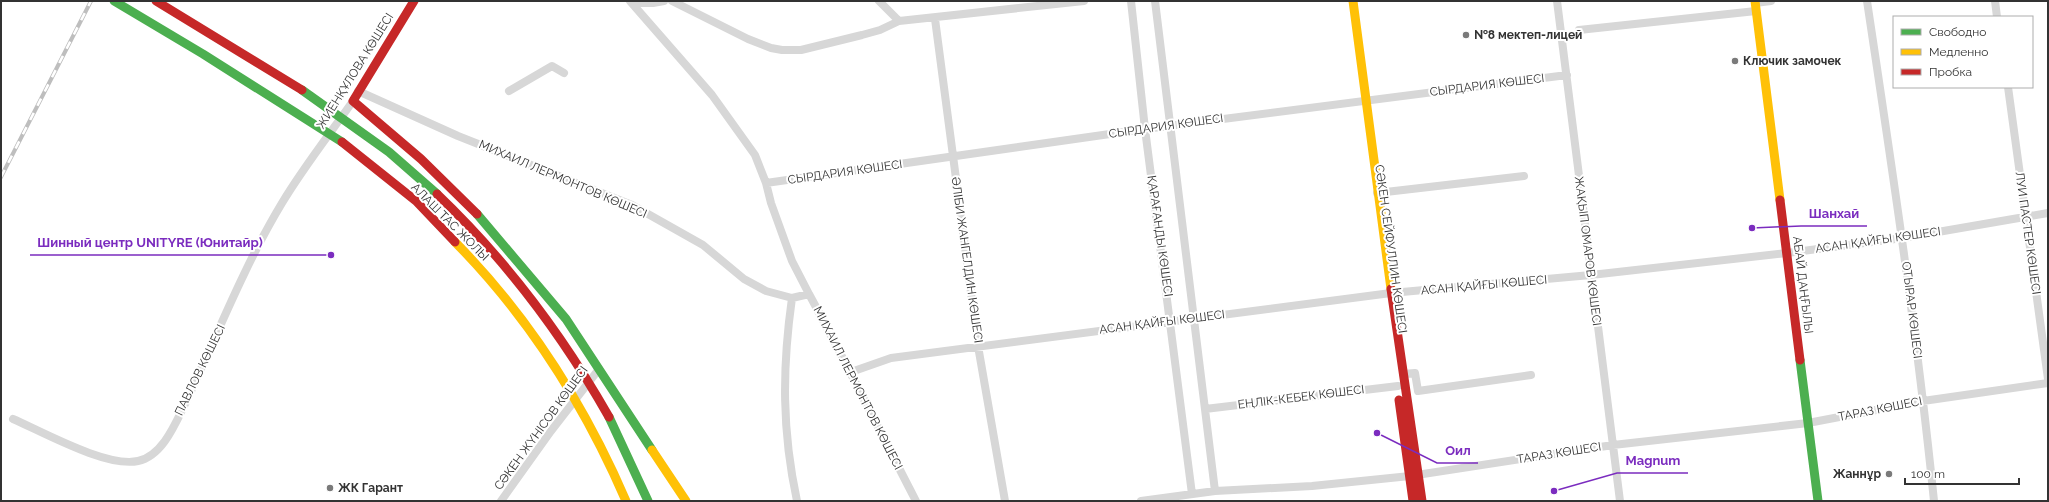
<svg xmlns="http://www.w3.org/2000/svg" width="2049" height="502" font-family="Raleway,sans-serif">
<rect width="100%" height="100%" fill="#fff"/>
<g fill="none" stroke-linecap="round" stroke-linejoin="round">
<path stroke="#d7d7d7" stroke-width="8" d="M630,1L712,95L755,155L766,183L771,203L792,261L809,294
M672,1L748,39L771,48L782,50H801L862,35L880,30L899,21L1084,1
M879,1L899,21
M1131,1L1145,129L1192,494
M1155,1L1215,491
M1557,1L1620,501
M1867,1C1892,167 1917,334 1934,501
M1995,1L1997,17
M632,3H653L664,1
M1755,3L1771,1
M935,19L978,346L1005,501
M1579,30L1756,11
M2008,87L2048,379
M358,91L458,136L632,205L703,245L744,279L766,291L792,298L809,294C846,362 880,432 916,501
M509,91L552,66L564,73
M766,183L1145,129L1567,75
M1377,193L1524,176
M792,298C782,369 782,431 797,501
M851,372L891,358L1391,293L1591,275L1787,253L1903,238L2048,213
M1403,374L1415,373L1418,391L1531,375
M1205,409L1398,386
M13,419C43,432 107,468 138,461C163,456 176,422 186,402C217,335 244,266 282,203C303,168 329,135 353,101
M501,501L551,431L599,369
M1141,501L1215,491L1312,486L1410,476L1613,445L1808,423L1923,401L2048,383"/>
<path stroke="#4caf50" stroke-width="9" d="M477,214L566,319L652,450
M1800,360L1818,501"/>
<path stroke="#ffc107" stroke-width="9" d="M1353,1L1391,289
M1755,1L1780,200
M652,450L686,501"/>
<path stroke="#c62828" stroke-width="9" d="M414,1L353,101L421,159L477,214
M1780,200L1800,360
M1391,289L1422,501
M1399,400L1413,501"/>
<g stroke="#bebebe" stroke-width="4">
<path id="rail" d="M1,177L91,1"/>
</g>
<use href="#rail" stroke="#fff" stroke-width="2.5" stroke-dasharray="8" stroke-linecap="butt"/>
<path stroke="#4caf50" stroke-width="9" d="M114,1L203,54L342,142
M302,90L389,152L437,194
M609,417L648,501"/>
<path stroke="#ffc107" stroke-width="9" d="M455,242C528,316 585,406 626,501"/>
<path stroke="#c62828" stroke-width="9" d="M156,1L302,90
M342,142L416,201L455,242
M437,194C506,260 562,334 609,417"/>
</g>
<g fill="#7a7a7a" stroke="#fff" stroke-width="1.5">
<circle cx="1466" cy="35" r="4"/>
<circle cx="1735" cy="61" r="4"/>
<circle cx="1889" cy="474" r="4"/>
<circle cx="330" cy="488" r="4"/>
</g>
<g text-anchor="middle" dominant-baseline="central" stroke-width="4" stroke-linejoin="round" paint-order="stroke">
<g font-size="12" font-weight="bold" fill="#333" stroke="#fff" text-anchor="start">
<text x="1474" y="35">№8 мектеп-лицей</text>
<text x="1743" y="61">Ключик замочек</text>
<text x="1881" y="474" text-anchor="end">Жаннұр</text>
<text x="338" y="488">ЖК Гарант</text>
</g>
<g font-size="12" fill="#333" stroke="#fff">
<text transform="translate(355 71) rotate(-58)">ЖИЕНҚҰЛОВА КӨШЕСІ</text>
<text transform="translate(1487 85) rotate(-7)">СЫРДАРИЯ КӨШЕСІ</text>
<text transform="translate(1166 126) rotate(-8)">СЫРДАРИЯ КӨШЕСІ</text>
<text transform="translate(845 172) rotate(-8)">СЫРДАРИЯ КӨШЕСІ</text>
<text transform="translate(563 179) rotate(23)">МИХАИЛ ЛЕРМОНТОВ КӨШЕСІ</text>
<text transform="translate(450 222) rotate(45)">АЛАШ ТАС ЖОЛЫ</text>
<text transform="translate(2028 233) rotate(82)">ЛУИ ПАСТЕР КӨШЕСІ</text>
<text transform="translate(1160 236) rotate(82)">ҚАРАҒАНДЫ КӨШЕСІ</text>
<text transform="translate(1878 240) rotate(-8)">АСАН ҚАЙҒЫ КӨШЕСІ</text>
<text transform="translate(1391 249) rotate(82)">СӘКЕН СЕЙФУЛЛИН КӨШЕСІ</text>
<text transform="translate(1588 251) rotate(83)">ЖАҚЫП ОМАРОВ КӨШЕСІ</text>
<text transform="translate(967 260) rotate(82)">ӘЛІБИ ЖАНГЕЛДИН КӨШЕСІ</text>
<text transform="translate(1484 285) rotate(-5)">АСАН ҚАЙҒЫ КӨШЕСІ</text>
<text transform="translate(1803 285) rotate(83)">АБАЙ ДАҢҒЫЛЫ</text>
<text transform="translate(1912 310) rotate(83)">ОТЫРАР КӨШЕСІ</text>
<text transform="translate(1162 322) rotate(-7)">АСАН ҚАЙҒЫ КӨШЕСІ</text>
<text transform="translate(200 370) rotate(-64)">ПАВЛОВ КӨШЕСІ</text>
<text transform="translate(858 388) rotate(63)">МИХАИЛ ЛЕРМОНТОВ КӨШЕСІ</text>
<text transform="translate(1301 397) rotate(-7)">ЕҢЛІК-КЕБЕК КӨШЕСІ</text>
<text transform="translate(1880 409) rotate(-11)">ТАРАЗ КӨШЕСІ</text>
<text transform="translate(541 428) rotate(-54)">СӘКЕН ЖҮНІСОВ КӨШЕСІ</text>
<text transform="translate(1559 453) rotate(-9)">ТАРАЗ КӨШЕСІ</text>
</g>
</g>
<path fill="none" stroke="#7b2cbf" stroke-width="1.5" d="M1752 228L1801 226H1867M331 255L271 255H30M1377 433L1437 463H1478M1554 491L1617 473H1688"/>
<g fill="#7b2cbf" stroke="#fff" stroke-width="1.5">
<circle cx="1752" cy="228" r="4"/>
<circle cx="331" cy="255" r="4"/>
<circle cx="1377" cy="433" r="4"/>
<circle cx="1554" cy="491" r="4"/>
</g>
<g font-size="13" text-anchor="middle" font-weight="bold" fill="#7b2cbf" stroke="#fff" stroke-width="4" stroke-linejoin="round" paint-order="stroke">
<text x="1834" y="218">Шанхай</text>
<text x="150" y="247">Шинный центр UNITYRE (Юнитайр)</text>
<text x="1458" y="455">Оил</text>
<text x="1653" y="465">Magnum</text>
</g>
<rect width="2049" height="502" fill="none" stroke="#333333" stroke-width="4"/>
<rect x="1893" y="16" width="140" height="72" fill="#ffffff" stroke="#adadad"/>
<rect x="1901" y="29" width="20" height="6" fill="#4caf50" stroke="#adadad"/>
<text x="1929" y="36" font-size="12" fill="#333333">Свободно</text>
<rect x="1901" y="49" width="20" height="6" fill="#ffc107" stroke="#adadad"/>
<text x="1929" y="56" font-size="12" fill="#333333">Медленно</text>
<rect x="1901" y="69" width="20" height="6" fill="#c62828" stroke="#adadad"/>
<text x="1929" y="76" font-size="12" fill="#333333">Пробка</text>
<path d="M1905 478v6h114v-6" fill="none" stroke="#333333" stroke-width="2"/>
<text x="1911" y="478" font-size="12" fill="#333333" stroke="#ffffff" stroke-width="3" paint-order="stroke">100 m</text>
</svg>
